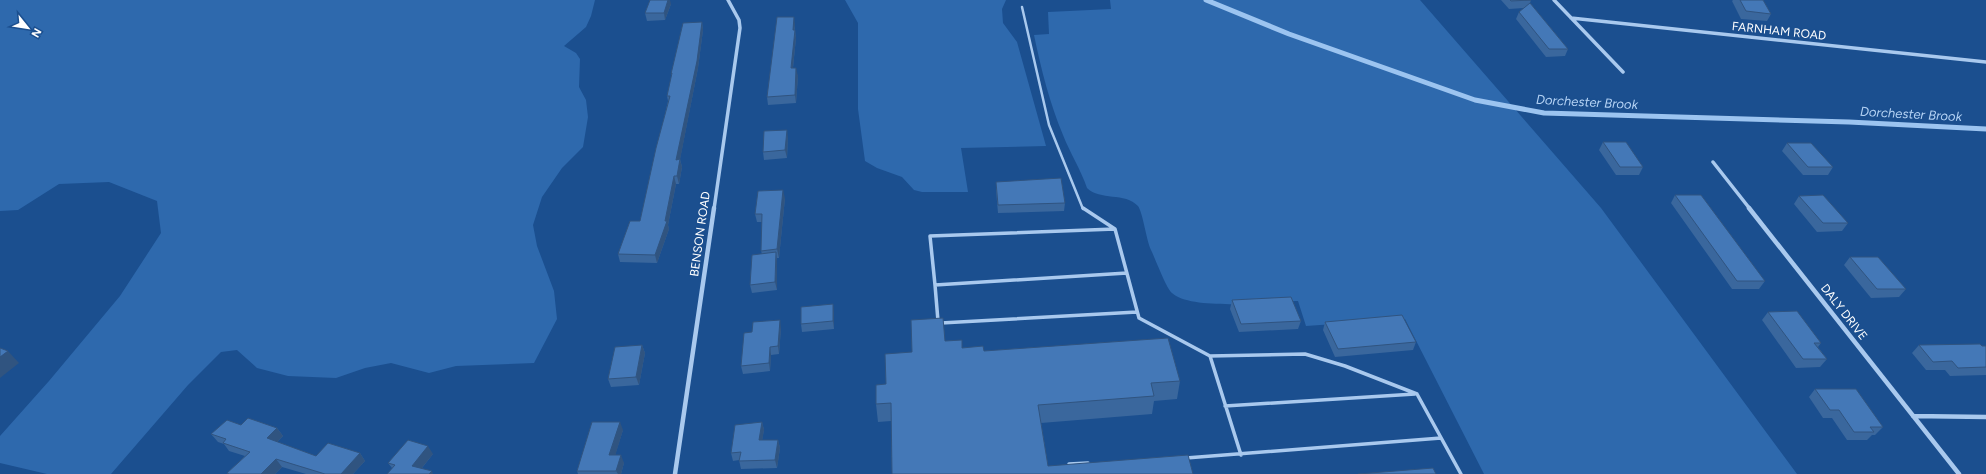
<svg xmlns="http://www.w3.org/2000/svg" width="1986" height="474" font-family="Figtree,sans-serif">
<rect width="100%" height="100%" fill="#1b4f8f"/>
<path fill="#2e69ad" d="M0,0H595L591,16L586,27L564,46L576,53L580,59L579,87L586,100L588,117L583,147L562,168L542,197L533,225L537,246L554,291L557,319L534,363L456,366L429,373L391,363L365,368L336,378L288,376L257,368L237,350L221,352L188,385L111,474H47L0,463V436L49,381L120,296L161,233L157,201L109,182L59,184L18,210L0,211Z
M845,0H1006L1002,9L1003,23L1017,42L1046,146L961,148L968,192H922L914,190L902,177L877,168L865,161L858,109V23Z
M1110,0H1420L1601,208L1797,474H1484L1405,319L1306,326L1298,301C1271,302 1191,311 1172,293C1166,288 1155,258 1151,250C1146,239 1143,213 1138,206C1125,192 1100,201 1087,188C1081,170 1070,153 1063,135C1050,104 1041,69 1034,35L1049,34L1048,12L1111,9Z"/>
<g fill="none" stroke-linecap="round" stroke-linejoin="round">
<path stroke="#9cc4f0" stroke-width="5" d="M1206,0L1289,34L1475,100L1544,113L1849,122L1986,129"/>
<path stroke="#a9c9ee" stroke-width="2.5" d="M1022,7L1049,125L1083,209"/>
<path stroke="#a9c9ee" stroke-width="3.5" d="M1083,208L1115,229L1139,318L1210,356L1305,354L1345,366L1417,394L1461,474
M1115,229L930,236L935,285L1127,273
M935,285L938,321
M941,323L1137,312
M1210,356L1241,455
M1225,406L1415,394
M1186,458L1441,438
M1069,464L1088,463"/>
<path stroke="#a9c9ee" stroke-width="3.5" d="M1554,0L1623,72
M1571,18L1986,62
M1713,162L1750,209
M714,209L740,28L739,20L728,0"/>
<path stroke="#a9c9ee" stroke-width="4.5" d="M1749,208L1959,474
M1913,416L1986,417
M675,474L714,208"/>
</g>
<path fill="#3a679d" d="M1501,0H1531L1530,3L1568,49L1565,56L1546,57L1516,19L1519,12L1524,8L1509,9Z
M1733,0H1763L1771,14L1767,21L1741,19L1732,1Z
M671,4L665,20L647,21L645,13Z
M702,22L703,30L698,68L680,159L682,167L679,184H676L668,225L669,229L657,263L620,262L618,254L640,221L668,101L667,96L672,77L671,74Z
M795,24V30L796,38L793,68L798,76L796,103L768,105L767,97Z
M788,137L787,158L764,160L763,152Z
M1603,142L1643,167L1639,175H1616L1599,150Z
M1787,143L1833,167L1828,175H1803L1782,151Z
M996,182L1065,203L1064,211L998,213L996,190Z
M1675,195L1765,281L1759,289H1732L1671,203Z
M1799,196L1848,223L1842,231L1817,232L1794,204Z
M785,198L779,258H777V290L752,293L750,285L762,254L761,251L762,222H757L755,214Z
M1850,257L1906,289L1899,297L1871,298L1844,265Z
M1232,300L1301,321L1298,329L1239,332L1230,309Z
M834,312V329L802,332L801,324Z
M1768,312L1821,343L1818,347L1827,359L1820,367L1796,368L1762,320Z
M1325,322L1416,342L1413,350L1335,357L1323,330Z
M781,328L779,354L771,355L770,371L743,374L741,366L752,332Z
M945,341L962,348L1180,381L1177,399L1154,401L1152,414L1041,423L1048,466L1193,474H892L891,421L878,422L876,404L886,384L912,352Z
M642,345L645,353L639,385L611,387L608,379Z
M1919,345L1986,346V375L1950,376L1945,370H1926L1912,353Z
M1815,389L1883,427L1875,435H1872L1867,440H1847L1832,418H1823L1809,397Z
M762,422L764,430L762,440H778L780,448L777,468L741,469L739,460L733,461L731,453Z
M241,425L277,428L283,436L277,442L316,456L360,453L365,461L353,474H306L282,467L275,474H228L227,473L245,456L229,451L224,444L218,442L211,434Z
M623,430L615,455L624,463L621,474H578L577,471Z
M433,454L422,468H392L388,463Z"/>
<path fill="#305480" d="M668,0H670L671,4L665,20L664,13Z
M794,17L795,24L794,38L793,30Z
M702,22L703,30L698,68L680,160L682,167L679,184L677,176L676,160Z
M795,30L796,38L792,76L791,68Z
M796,68L798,76L796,103L795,95Z
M787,130L788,137L787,158L785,150Z
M674,176L676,184L668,225L669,229L657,263L655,255L665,221Z
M783,190L785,198L779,258L777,249Z
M776,252L777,261V290L775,282Z
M833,304L834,312V329L833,321Z
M780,320L781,328L779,354L778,346Z
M642,345L645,353L639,385L636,377Z
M770,347L771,355L770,371L769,363Z
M8,351L19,363L0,378V357Z
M620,422L623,430L613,463L609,455Z
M762,422L764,430L761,448L759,440Z
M277,428L283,436L273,446L267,438Z
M778,440L780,448L777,468L775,460Z
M428,446L433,454L417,474L412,466Z
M360,453L365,461L353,474H341Z
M621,455L624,463L621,474H618L616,471Z
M276,459L282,467L275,474H261Z
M432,471L433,474H429Z"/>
<path fill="#4478b7" stroke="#305480" d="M650,0H668L664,13H645Z
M1510,0H1531L1511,1Z
M1740,0H1763L1771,14L1746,11Z
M1530,3L1568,49H1549L1519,12Z
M777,17H794L793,30H795L791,68H796L795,95L767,97Z
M702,22L697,61L676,160L680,159L677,176H674L665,221H667L655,255L618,254L630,221H640L656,148L670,96H667L672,73L671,74L683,23Z
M787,130L785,150L763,152L764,131Z
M1603,142H1626L1643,167H1620Z
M1787,143H1811L1833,167H1808Z
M1061,178L1065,203L998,205L996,182Z
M783,190L777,249L761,251L762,214H755L758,191Z
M1675,195H1701L1765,281H1737Z
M1823,195L1848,223H1823L1799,196Z
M776,252L775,282L750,285L752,255Z
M1850,257H1878L1906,289H1877Z
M1291,297L1301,321L1241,324L1232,300Z
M833,304V321L801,324V307Z
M1797,311L1821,343H1814L1827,359H1803L1768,312Z
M1402,315L1416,342L1338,349L1325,322Z
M943,318L945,341L962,340V348L983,346L984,351L1168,338L1180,381L1151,383L1154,396L1038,405L1048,466L1188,455L1193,474H892L891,403L876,404V385L886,384L885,354L912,352L911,320Z
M780,320L778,346L770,347L769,363L741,366L744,333L752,332L753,322Z
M1980,344L1982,346H1986V367L1958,368L1952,361L1933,362L1919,345Z
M642,345L636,377L608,379L615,347Z
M0,348L8,351L0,357Z
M1815,389H1856L1883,427H1870L1874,432H1854L1839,410H1830Z
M248,418L277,428L267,438L316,456L328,443L360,453L341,474H325L276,459L261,474H229L227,473L250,452L223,443L226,439L211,434L227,420L241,425Z
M592,422H620L609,455H621L616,471H577Z
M762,422L759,440H778L775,460L739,461L741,452L731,453L735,425Z
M408,440L428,446L412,466L432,471L429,474H387L395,465L388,463Z
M1433,468L1436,474H1358Z"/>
<g text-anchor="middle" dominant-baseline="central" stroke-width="3" stroke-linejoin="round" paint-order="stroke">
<g font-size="12" fill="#fff" stroke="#1b4f8f">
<text transform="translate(1779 31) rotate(6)">FARNHAM ROAD</text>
<text transform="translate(700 234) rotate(-82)">BENSON ROAD</text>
<text transform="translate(1844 312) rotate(52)">DALY DRIVE</text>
</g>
<g font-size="13" font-style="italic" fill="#b5d3f5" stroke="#1b4f8f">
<text transform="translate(1587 102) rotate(3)">Dorchester Brook</text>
<text transform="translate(1911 114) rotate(3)">Dorchester Brook</text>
</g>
</g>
<g transform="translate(28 28) rotate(120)" stroke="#1b4f8f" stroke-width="3" paint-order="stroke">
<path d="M0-3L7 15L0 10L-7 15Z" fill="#ffffff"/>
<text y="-6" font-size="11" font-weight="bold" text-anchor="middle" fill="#ffffff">N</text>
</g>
</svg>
